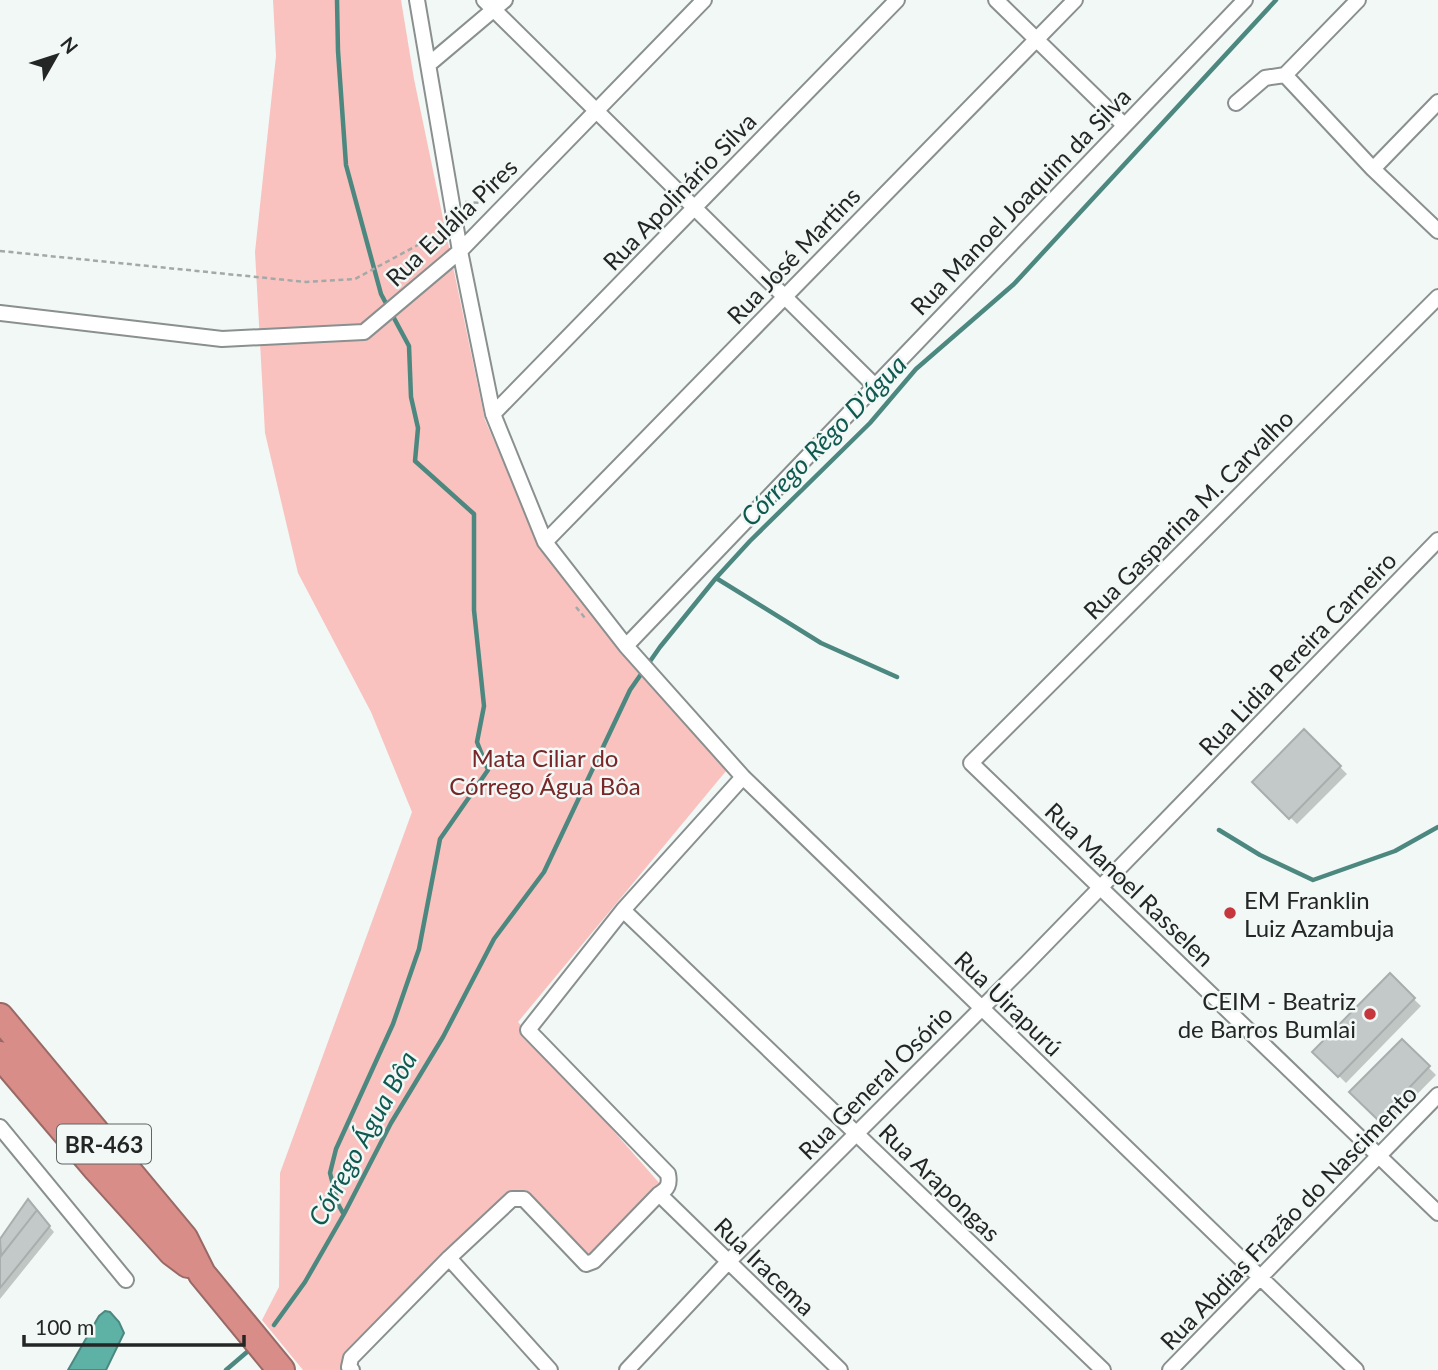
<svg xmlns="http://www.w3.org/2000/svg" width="1438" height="1370" font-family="Lato,sans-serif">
<rect width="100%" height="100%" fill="#f1f8f6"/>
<path fill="#f9c2bf" d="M273,0H401L414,79L485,420L541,548L726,771L518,1022L661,1185L584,1259L517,1196L347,1370H303L262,1320L279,1287L280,1173L412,812L371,712L298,573L265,433L255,252L276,56Z"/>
<path fill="#5db2a5" stroke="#4c887f" stroke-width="2" d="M105,1311L110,1312L119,1322L124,1333L106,1370H68L99,1316Z"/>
<path fill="#0003" d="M1304,731L1347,774L1297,824L1254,782Z
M1390,976L1421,1006L1346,1083L1315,1052Z
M1402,1041L1436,1075L1386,1126L1352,1092Z
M28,1202L54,1232L0,1299V1262L4,1257L0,1254V1242Z"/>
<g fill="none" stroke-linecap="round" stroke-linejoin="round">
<path stroke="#4c887f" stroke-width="4.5" d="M337,0L338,51L346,165L381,294L409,346L411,397L418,428L415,461L474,514V610L484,706L477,742L488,770L440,839L419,949L393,1024L336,1149L330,1173L338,1204L343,1213
M716,578L821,643L897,677
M1219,830L1260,855L1313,880L1395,851L1438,827
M274,1325L305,1282L344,1214L391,1123L443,1037L494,939L544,872L630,690L660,647L716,578L750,541L870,423L916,369L1014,284L1276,0
M226,1370L247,1352"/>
</g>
<path fill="#c3c9c8" stroke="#a8aead" stroke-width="2" d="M1304,729L1341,766L1289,819L1252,782Z
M1390,973L1415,998L1338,1077L1312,1052Z
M1402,1039L1430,1066L1378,1120L1349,1092Z
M28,1199L37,1210L1,1256L0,1239Z
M37,1210L50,1226L0,1288V1257Z"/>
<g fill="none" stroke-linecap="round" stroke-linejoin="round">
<g stroke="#8a908f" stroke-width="18">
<path id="street" d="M417,0L460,251L493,414L545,542L626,646L743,777L1356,1370
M484,0L874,385
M996,0L1124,125
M428,65L505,0
M1285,75L1373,169L1438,231
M1285,75L1358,0
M1236,103L1265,78L1285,75
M1373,169L1438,102
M1438,297L971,763L1438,1213
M0,313L222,339L364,332L460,251L704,0
M493,414L897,0
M545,542L1075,0
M626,646L1245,0
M623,910L1103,1370
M0,1127L126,1280
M659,1194L840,1370
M449,1258L550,1370
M352,1370L349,1367L351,1358L449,1258L512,1199H524L586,1264L594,1261L659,1194C668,1189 670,1184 668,1174L528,1030L623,910L743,777
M627,1370L728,1262L1027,963L1438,540
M1170,1370L1438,1095"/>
</g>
<g stroke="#996966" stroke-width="30">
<path id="highway" d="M0,1017L184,1238L202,1274L281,1370
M0,1055L97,1169L172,1252L188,1264"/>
</g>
<path stroke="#a4a9a8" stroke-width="2.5" stroke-dasharray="5 3.5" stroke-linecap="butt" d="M465,202L486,203
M0,251L306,282L355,279L442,232
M576,607L585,618"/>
<use href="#street" stroke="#fff" stroke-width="14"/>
<use href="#highway" stroke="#d88d89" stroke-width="26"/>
</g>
<g fill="#c6363d" stroke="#f1f8f6" stroke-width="2.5">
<circle cx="1230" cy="913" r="7"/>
<circle cx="1370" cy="1014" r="7"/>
</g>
<g text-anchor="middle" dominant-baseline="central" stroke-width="5" stroke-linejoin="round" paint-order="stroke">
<rect fill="#f1f8f6" stroke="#616564" stroke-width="2" x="57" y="1124.5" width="94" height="39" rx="5"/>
<g font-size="23" font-weight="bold" fill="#232625">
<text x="104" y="1144">BR-463</text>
</g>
<g font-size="24" fill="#232625" stroke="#f1f8f6">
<text transform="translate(679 191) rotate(-46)">Rua Apolinário Silva</text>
<text transform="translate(1020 201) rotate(-46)">Rua Manoel Joaquim da Silva</text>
<text transform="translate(451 222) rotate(-44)">Rua Eulália Pires</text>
<text transform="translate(793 255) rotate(-46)">Rua José Martins</text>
<text transform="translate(1188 514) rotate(-45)">Rua Gasparina M. Carvalho</text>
<text transform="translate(1297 653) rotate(-46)">Rua Lidia Pereira Carneiro</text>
<text transform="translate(1130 884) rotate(44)">Rua Manoel Rasselen</text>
<text transform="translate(1009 1003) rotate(44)">Rua Uirapurú</text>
<text transform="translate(875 1082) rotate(-45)">Rua General Osório</text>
<text transform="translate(940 1182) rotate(44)">Rua Arapongas</text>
<text transform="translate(1288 1217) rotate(-46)">Rua Abdias Frazão do Nascimento</text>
<text transform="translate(765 1266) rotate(44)">Rua Iracema</text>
</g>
<g font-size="24" fill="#792628" stroke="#f1f8f6">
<text x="545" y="757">Mata Ciliar do<tspan x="545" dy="28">Córrego Água Bôa</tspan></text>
</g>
<g font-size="24" fill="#232625" stroke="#f1f8f6" text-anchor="start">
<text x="1244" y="899">EM Franklin<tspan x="1244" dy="28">Luiz Azambuja</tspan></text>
<text x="1356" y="1000" text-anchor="end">CEIM - Beatriz<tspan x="1356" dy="28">de Barros Bumlai</tspan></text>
</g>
<g font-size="26" font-style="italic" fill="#0f5950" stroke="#f1f8f6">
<text transform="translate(823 440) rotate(-46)">Córrego Rêgo D'água</text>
<text transform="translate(362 1138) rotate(-61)">Córrego Água Bôa</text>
</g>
</g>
<g transform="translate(56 56) rotate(51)" stroke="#f1f8f6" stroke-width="5" paint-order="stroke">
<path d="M0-5L12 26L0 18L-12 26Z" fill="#232625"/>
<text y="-10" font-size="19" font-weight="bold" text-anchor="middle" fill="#232625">N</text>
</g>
<path d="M24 1335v10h220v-10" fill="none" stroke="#232625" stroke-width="3.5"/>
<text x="35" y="1335" font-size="21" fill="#232625" stroke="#f1f8f6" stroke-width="5" paint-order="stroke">100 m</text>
</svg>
